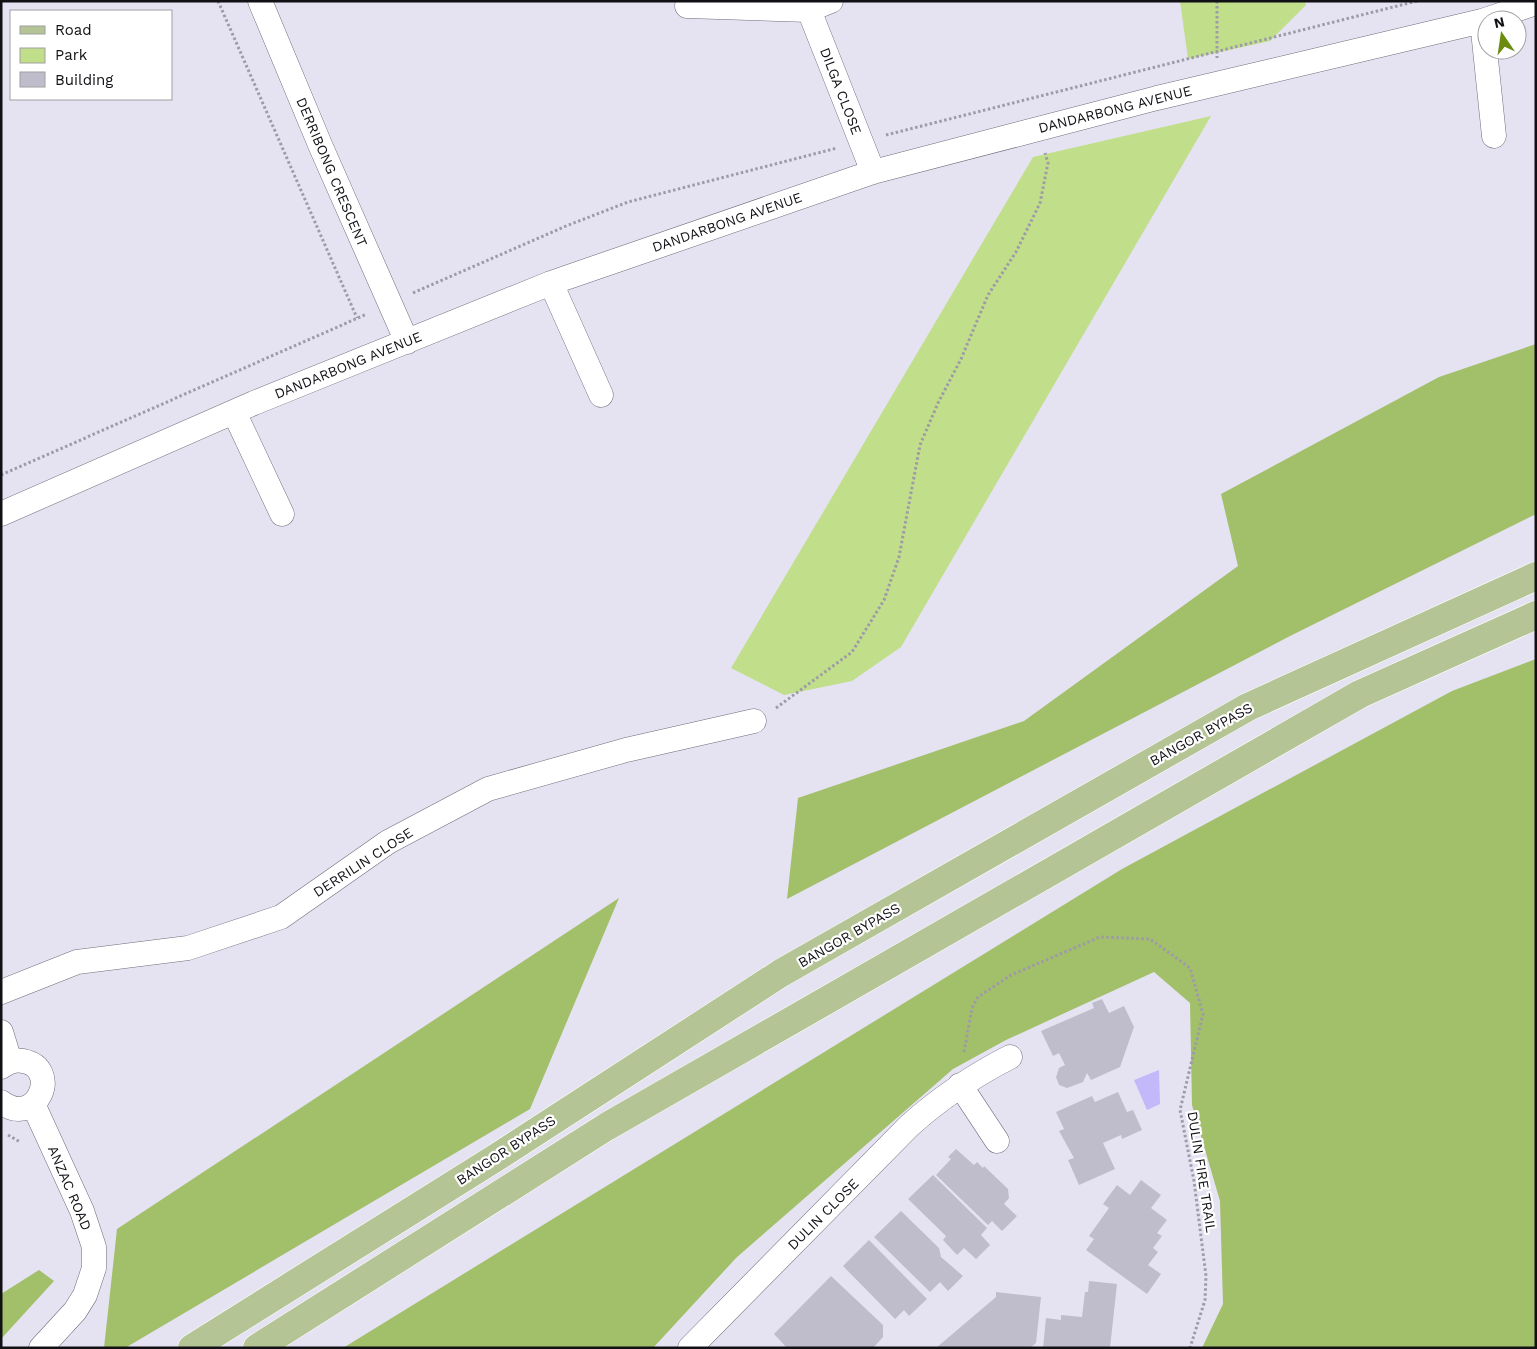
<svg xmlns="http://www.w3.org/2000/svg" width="1537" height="1349" font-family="'Work Sans',sans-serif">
<rect width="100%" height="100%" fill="#e5e3f2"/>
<path fill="#c1de8b" d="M1180,1H1305L1306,5L1270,41L1188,59Z
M1211,116L901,647L852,681L784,695L731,668L1033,157Z"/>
<path fill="#a2bf69" d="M1536,344V514L1290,636L787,899L798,798L1024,721L1238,566L1221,494L1439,377Z
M1536,659V1348H1202L1223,1304L1220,1201L1192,1105L1190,1003L1154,972L1006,1040L953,1069L736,1258L653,1348H343L1122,869L1452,691Z
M619,898L530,1109L125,1348H104L117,1229Z
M39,1270L54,1281L1,1339V1294Z"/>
<path fill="#c3b8fa" d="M1159,1070L1160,1104L1147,1110L1134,1080Z"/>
<path fill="#bfbdcc" d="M1102,999L1109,1013L1124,1006L1134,1027L1120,1067L1091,1080L1087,1073L1083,1082L1067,1088L1059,1085L1056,1077L1059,1068L1065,1065L1059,1053L1053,1056L1041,1031L1094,1008L1092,1003Z
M1118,1092L1127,1112L1133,1110L1142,1130L1122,1139L1121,1135L1103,1143L1115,1169L1079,1185L1068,1160L1074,1158L1059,1131L1064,1129L1056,1112L1092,1096L1095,1102Z
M956,1149L974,1165L977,1162L983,1168L984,1166L1008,1189L1009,1198L1004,1204L1017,1216L1002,1231L992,1221L988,1225L936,1175L951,1159L948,1157Z
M933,1175L987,1228L981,1235L990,1245L976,1259L964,1248L957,1255L943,1240L946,1236L908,1199Z
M1141,1180L1161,1195L1151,1208L1167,1220L1157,1233L1162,1236L1153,1248L1158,1252L1148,1265L1161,1274L1147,1294L1086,1250L1094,1239L1089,1236L1109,1208L1103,1204L1117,1185L1130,1195Z
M901,1211L939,1248L941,1257L963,1276L948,1291L940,1282L930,1292L874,1237Z
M869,1240L927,1299L909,1316L904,1310L895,1319L843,1266Z
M831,1276L883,1325V1337L873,1348H787L774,1334Z
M1089,1281L1117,1284L1110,1348H1043L1046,1318L1061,1320V1315L1082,1317L1085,1292H1088Z
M996,1292L1041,1297L1036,1343L1030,1348H936L996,1297Z"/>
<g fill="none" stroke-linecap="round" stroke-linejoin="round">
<g stroke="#6e6d7a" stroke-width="25">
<path id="street" d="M260,1L321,147L407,342
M687,6L809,10L831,1
M809,10L873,172
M1482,21L1494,136
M551,283L601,395
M234,412L282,514
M1,514L254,403L551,283L873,172L1157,98L1482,21L1536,3
M1,992L77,962L188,948L281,917L388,842L488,789L626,750L754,721
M1,1032L10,1061
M1,1067C8,1062 15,1059 23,1061C62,1068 37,1129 1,1102
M960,1085L997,1141
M33,1104L82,1211L94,1247V1268L85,1295L75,1311L41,1348
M690,1348L909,1126C940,1098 973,1076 1010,1057"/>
</g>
<g stroke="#fff" stroke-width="29">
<path id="primary" d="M192,1348L497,1157L781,973L1248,707L1536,576
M257,1348L606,1127L1360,694L1536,615"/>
</g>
<path stroke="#9d9ba7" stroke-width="3" stroke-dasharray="2.5 2.5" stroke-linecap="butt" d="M218,1L357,318
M1217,1V58
M886,135L1417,1
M413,293L566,226L628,202L837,148
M1,475L367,314
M776,708L852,652L884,600L899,557L920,445L938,403L961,359L988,295L1016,252L1040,203L1048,163L1045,153
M964,1052L972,1008L978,997L1011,975L1100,937L1150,939L1190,968L1203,1014L1180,1110L1194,1181L1206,1276L1205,1300L1190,1348
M8,1135L20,1142"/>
<use href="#street" stroke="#fff" stroke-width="24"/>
<use href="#primary" stroke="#b4c494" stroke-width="28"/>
</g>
<g text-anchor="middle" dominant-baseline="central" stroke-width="4.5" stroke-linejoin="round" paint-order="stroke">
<g font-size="14" fill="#111015" stroke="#fff">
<text transform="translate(841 91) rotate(69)">DILGA CLOSE</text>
<text transform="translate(1115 109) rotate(-14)">DANDARBONG AVENUE</text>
<text transform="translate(332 172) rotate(67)">DERRIBONG CRESCENT</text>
<text transform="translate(727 222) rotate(-19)">DANDARBONG AVENUE</text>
<text transform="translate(348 365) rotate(-22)">DANDARBONG AVENUE</text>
<text transform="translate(1201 734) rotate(-29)">BANGOR BYPASS</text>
<text transform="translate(363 862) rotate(-33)">DERRILIN CLOSE</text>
<text transform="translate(849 935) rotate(-30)">BANGOR BYPASS</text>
<text transform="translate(506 1150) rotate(-33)">BANGOR BYPASS</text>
<text transform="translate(1202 1172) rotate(81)">DULIN FIRE TRAIL</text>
<text transform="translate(70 1188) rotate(67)">ANZAC ROAD</text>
<text transform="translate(823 1214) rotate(-45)">DULIN CLOSE</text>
</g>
</g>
<rect width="1537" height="1349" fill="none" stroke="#111015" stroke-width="5"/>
<rect x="10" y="10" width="162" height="90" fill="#ffffff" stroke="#a09fa1"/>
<rect x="20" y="26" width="25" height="8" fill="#b4c494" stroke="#a09fa1"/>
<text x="55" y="35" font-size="15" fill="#111015">Road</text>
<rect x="20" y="48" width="25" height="15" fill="#c1de8b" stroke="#a09fa1"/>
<text x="55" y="60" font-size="15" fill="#111015">Park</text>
<rect x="20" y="72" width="25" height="15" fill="#bfbdcc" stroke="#a09fa1"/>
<text x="55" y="85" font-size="15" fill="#111015">Building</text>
<g transform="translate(1502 35) rotate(347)"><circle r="24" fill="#ffffff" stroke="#a09fa1"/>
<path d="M0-4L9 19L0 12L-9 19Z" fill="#6b8c0f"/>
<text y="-8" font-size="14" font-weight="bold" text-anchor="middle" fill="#111015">N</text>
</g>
</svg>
